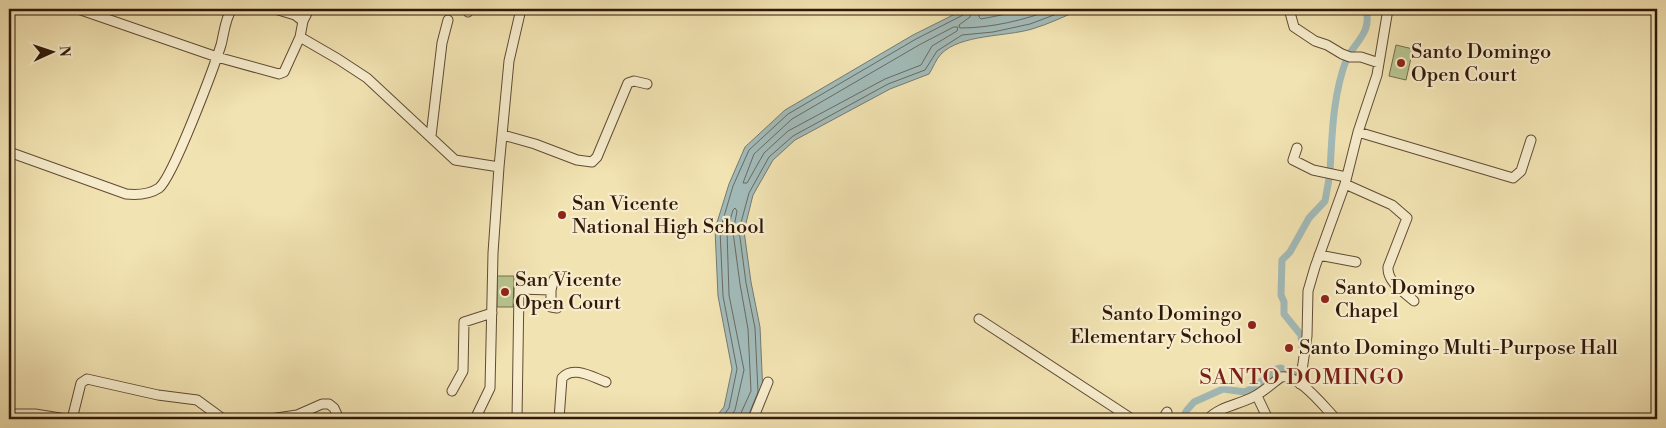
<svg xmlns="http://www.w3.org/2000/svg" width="1666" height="428" font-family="'Libre Bodoni',serif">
<rect width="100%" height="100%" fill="#f2e3b2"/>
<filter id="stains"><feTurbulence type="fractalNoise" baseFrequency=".004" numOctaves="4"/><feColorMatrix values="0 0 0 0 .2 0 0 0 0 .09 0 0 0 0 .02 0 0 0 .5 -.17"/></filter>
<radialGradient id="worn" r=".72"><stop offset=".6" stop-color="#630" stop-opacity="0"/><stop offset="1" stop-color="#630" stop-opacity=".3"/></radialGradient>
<path fill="#b7c48f" stroke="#746e4c" d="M1396,45L1413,49L1406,80L1389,76Z
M497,276H514L513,307H497Z"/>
<path fill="#a2bbb9" stroke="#747a73" d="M965,9H1082C1065,16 1049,24 1032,29C1005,37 961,34 941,54C936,59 933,68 929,74L890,89L795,140L773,160L753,195L744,231L751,282L760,327L763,394L751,419H714L724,407L732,369L718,296L715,229L729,184L745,147L785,110L913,35Z"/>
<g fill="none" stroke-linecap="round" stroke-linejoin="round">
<path stroke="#696a62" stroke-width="1" d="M972,9L970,17L959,25L960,28C992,28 1024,20 1054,9
M980,9L979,17L981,19L1032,9
M954,27H958L957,31L932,46L921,65L885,79L788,131L764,153L747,183H743L754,154L792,119L919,45Z
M721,419L729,408L737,369L723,296L720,230L733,186L749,150L788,114L916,39L963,15L966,9
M729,419L735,410L744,370L729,295L727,231L733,210L735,208L737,211L733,232L740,284L748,329L751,391L741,413V419
M747,419L758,392L755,328L746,283L739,230L749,193L769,157L793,136L888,84L925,70L937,51L962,35L993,32L1030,24L1070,9"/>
<path stroke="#a2bbb9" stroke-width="7" d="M1350,53C1361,37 1371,29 1366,9
M1330,172C1332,134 1333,93 1347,58
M1302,349L1301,335L1284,314V302L1281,295L1282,260L1290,252L1309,218L1325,201L1329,179
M1182,419L1187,410L1194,402L1223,389L1245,392L1253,388L1277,369L1281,368L1294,375L1298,373L1300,367"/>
<g stroke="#604b34" stroke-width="11">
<path id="minor" d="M78,9L217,57L279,74L284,72L300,37
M275,9L295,15L303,21
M309,9L303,21L300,37L338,59L367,78L455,160L499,167
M1289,9L1294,27L1315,41L1327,45L1342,54L1350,57H1361L1379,63
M468,12L470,9
M1358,132L1513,178L1521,171L1531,140
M503,135L535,144L577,160L592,162L597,157L628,83L634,81L647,84
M431,136L442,43L448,20
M1297,148L1293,160L1313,170L1346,177
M9,152L126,194C136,195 150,194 159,188C173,177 214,67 221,45C224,34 225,18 232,9
M1345,184L1392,205L1407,218L1388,267C1387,282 1403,291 1414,301
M1319,255L1356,262
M551,290L554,279L558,278
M979,319L1132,419
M1300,384L1307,336L1308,291L1315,267L1345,184L1358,132L1377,75L1388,9
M452,391L463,371L464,322L492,313
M1257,396L1267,417L1263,419
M9,414H35L66,419
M72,419L81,383L87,379L158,395L197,400L223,419
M270,419L297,415L322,404H329L334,408L339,419
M475,419L490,388L493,253L499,167L509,61L521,9
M517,419L519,289L551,290V307L557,308
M559,419L562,378C573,365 592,377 606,382
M753,419L768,382
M1165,419L1164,417L1167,412
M1208,419C1220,406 1239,405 1255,396C1264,391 1273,383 1281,377C1298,373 1325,408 1336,419"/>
</g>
<use href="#minor" stroke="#f7edcd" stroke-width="9"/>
</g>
<g fill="#8f2418" stroke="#f7edcd" stroke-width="2">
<circle cx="1401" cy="63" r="5"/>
<circle cx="562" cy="215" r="5"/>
<circle cx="505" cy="292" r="5"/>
<circle cx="1325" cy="299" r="5"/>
<circle cx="1252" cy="325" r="5"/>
<circle cx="1289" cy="348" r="5"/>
</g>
<g text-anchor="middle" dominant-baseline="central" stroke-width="4.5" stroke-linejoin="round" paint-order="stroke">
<g font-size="20" fill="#30180a" stroke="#f7edcd" text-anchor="start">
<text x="1411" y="52">Santo Domingo<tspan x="1411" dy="23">Open Court</tspan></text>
<text x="572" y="204">San Vicente<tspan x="572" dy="23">National High School</tspan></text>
<text x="515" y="280">San Vicente<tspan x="515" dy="23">Open Court</tspan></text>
<text x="1335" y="288">Santo Domingo<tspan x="1335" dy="23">Chapel</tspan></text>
<text x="1242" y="314" text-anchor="end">Santo Domingo<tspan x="1242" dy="23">Elementary School</tspan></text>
<text x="1299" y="348">Santo Domingo Multi-Purpose Hall</text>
</g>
<g font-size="22" letter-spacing="1" fill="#7a1f14" stroke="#f7edcd">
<text x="1302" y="377">SANTO DOMINGO</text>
</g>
</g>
<rect width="1666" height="428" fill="none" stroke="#f2e3b2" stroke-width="30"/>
<rect x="10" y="10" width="1646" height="408" fill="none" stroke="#30180a" stroke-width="2.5"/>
<rect x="15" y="15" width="1636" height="398" fill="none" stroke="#30180a"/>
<g transform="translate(52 52) rotate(87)" stroke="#f7edcd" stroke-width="4" paint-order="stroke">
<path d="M0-4L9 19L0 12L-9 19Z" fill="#30180a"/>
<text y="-8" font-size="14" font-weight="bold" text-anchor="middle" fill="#30180a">N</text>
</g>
<rect width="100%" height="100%" filter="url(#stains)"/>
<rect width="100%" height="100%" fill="url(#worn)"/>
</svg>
